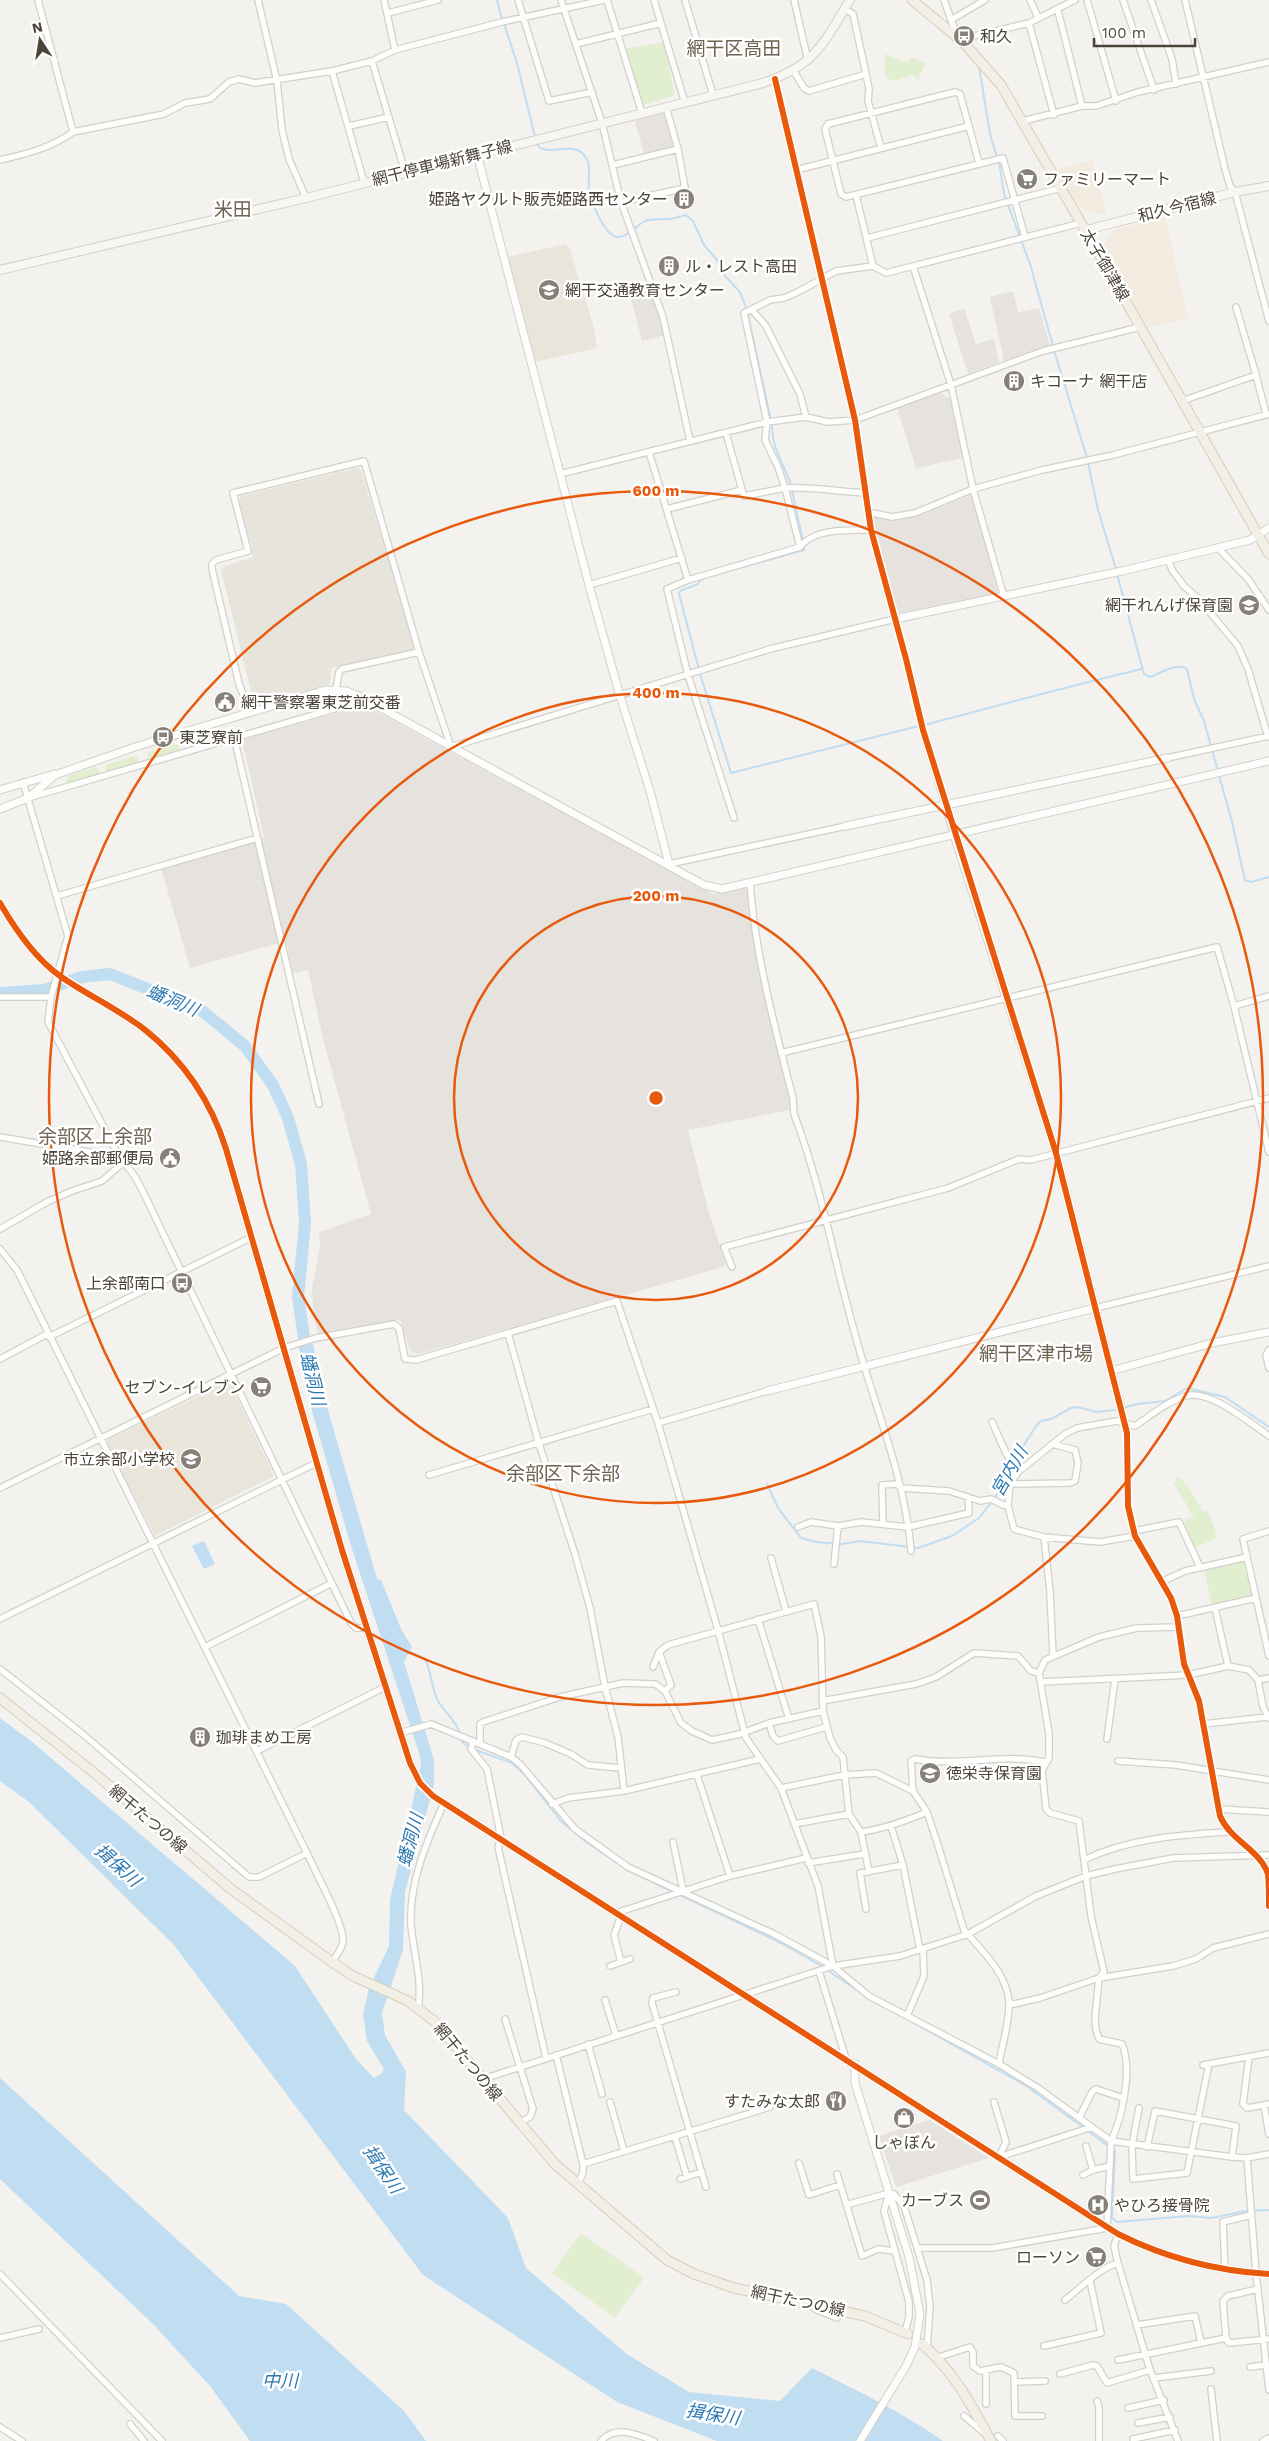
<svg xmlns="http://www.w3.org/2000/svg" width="1269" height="2441" font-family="'Work Sans','Noto Sans JP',sans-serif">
<rect width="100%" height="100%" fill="#f4f2ee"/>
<path fill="#e7e4dc" d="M357,468L361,470L415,646L412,650L331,668L330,684L260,705L255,703L249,684L221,570L224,566L253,557L251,548H253L244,524L239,500L241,496Z"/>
<path fill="#f3ebdf" d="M1092,160L1106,214L1101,215L1080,208L1057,169Z
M1165,217L1188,318L1148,328L1102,249L1113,230Z"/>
<path fill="#e6e2de" d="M649,289L661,318L665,335L642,341L630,295Z
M973,494L998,593L995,597L898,613L876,537L874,516L887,521L899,520L924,514Z
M364,705L713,894L749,885L791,1104L789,1110L688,1130L708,1209L726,1266L418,1354L410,1351L400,1319L318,1334L314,1319L312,1288L320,1247L319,1232L371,1214L323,1039L308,970L293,973L286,941L190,968L161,868L264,837L242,740Z"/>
<path fill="#eae5da" d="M564,244L569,247L593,324L597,348L535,362L508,257Z
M229,1381L274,1476L155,1536L106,1441Z"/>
<path fill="#e1eecf" d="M664,42L674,92L673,96L643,105L623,49Z
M885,54L908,63L911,57L925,63L918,81L913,75L894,81L885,77Z
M215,731L219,733V738L192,747L186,745L188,739Z
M176,744L180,746V751L152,760L147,758L148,752Z
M134,756L138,758V763L108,772L105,770L106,765Z
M95,767L99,769L100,775L69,783L67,782L68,776Z
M1178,1476L1189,1488L1203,1512L1207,1510L1217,1534L1215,1535L1216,1538L1195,1548L1184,1520L1194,1517L1174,1484Z
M1242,1561L1247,1564L1253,1592L1250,1598L1212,1606L1204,1569Z
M581,2233L644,2278L615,2318L552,2273Z"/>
<path fill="#e6e3df" d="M664,113L673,147L644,154L635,121Z
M1013,291L1018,312L1039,308L1050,347L1004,361L990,297Z
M964,308L976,344L994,339L999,362L968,374L949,314Z
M935,394H942L949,398L954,405L962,458L916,468L897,408Z
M929,2120L989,2158L896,2187L879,2136Z"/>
<path fill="#c0ddf1" d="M313,1344L323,1393L377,1579L381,1580L401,1629L412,1647L404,1662L434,1760V1785L405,1892L403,1950L382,2013L385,2035L406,2072L404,2110L508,2218L526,2268L628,2355L689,2392L780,2401L812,2368C857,2391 901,2411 943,2441H717L617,2402L423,2275L174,1945L29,1802L0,1781V1718L31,1741L295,1966L356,2059L374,2078L382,2073L384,2069L367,2041L363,2014L369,1988L389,1946L390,1900L421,1766L420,1756L351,1546L310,1404L299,1348Z
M204,1541L215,1564L204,1569L192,1546Z
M0,2078L239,2296L286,2304L404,2411L426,2441H250L210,2386L153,2324L0,2179Z"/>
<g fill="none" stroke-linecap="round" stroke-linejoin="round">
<path stroke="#c0ddf1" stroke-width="2" d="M497,0L502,19
M504,24L517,63L535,137
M957,42L979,66L990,134L997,157
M536,142C542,159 568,142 581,152C594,163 587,177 589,191C592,203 605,238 619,237C629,236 636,226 645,221C651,218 661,220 668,219C674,219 680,216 686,215L693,221L704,245L717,260L725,276L740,292L747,310L772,426C772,450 784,463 791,485
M999,161L1004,194L1030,264L1053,346
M1054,350L1087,458
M1088,463L1098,510L1116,569
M792,490L803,541
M721,573L804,550V546
M1117,574L1144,674L1150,677C1161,673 1177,662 1187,669L1194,699L1204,721L1232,822L1245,880L1251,882L1269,877
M707,577L701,579L698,584L680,591L679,594L701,677L731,773L919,726
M924,725C997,706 1069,686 1142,669
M1014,1461L1036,1426L1041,1421L1051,1419L1071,1408L1078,1407L1096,1412L1115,1410L1137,1404L1165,1401L1187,1388L1225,1397L1269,1427
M767,1484L778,1508L801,1538L816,1542L842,1544L860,1541L918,1548L952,1536L979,1518L995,1498L1012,1465
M408,1651L425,1659C432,1673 431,1688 438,1701C445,1713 456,1720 460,1734
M461,1738L462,1742L469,1747
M473,1749L512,1763L524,1774L561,1821L585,1841L620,1865
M626,1869L673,1892
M680,1895L781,1943L823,1967
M827,1970L860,1992
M914,2023L1025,2085L1084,2128
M1088,2131L1108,2146
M1112,2149L1115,2151L1112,2218L1117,2222L1188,2216L1212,2218L1245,2211L1269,2210"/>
<path stroke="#c0ddf1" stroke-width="12" d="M0,993L44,990L82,977L110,974L201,1010L245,1046L273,1085L288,1118L301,1164L305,1223L298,1297L308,1364"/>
<g stroke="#d2d0cb" stroke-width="8">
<path id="minor" d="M38,0L73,132
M258,0L277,81L282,130L289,159L306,198
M384,0L395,50
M518,0L549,101L592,92
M561,0L602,123L621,202L685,188L678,149L666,107
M607,0L642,113
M654,0L685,103
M685,0L713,95
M794,0L808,61
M944,0L957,36
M1030,0L1038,17
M1087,0L1116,101
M1123,0L1154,90
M1151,0L1172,59L1176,84
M1185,0L1225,169L1230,186L1235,192L1269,321
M845,9L853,14L866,74
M1058,11L1082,106
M388,13L438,0
M951,20L985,0
M1029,23L1054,115
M963,42L974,36L1029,23L1075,0
M576,44L661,23
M372,61L405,172
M793,70L804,88L809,91L866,74L869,89L868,101L881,148
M332,71L364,182
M775,79L855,420L871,530L906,659L923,730L954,835
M1023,121L1082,106H1096L1138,92L1269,62
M349,126L389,117
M0,160C26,154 51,148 73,132L164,114L185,103L210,99L229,82L239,79L255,83L332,71L372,61L395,50L502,22L604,0
M979,163L960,94L955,92L828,124L825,129L841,194L846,197L1003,158L1025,237
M613,165L678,149
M796,170L969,126
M856,195L873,266
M621,202L663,317L690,441
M867,238L1061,188
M913,266L951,385L973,489L1004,597
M1236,307L1256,375
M752,310L766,326L800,394L806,417
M1182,401L1256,375L1266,414
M649,452L688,580
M560,474L767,422L806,417L828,422L855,420L1043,351L1140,327
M742,490L744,496L785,488L778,467L765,440L767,422L744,313L770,300L784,298L798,292L836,271L873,266L886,273L1081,223
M667,509L742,490L726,433
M868,512L892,517L915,513L973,489L1042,470L1113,455L1269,414
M800,547L785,488C812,486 838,492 865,493
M1218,548L1248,579L1269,610
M1168,560L1172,570L1184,586L1198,598L1238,646L1248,669L1268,737
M589,585L682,558
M336,689L339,672L342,669L419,652
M250,712L239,684L212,569V564L216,560L248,551L233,493L364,461L419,652L451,747L770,649L895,619
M234,737L319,1104
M1167,758L1269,736
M23,782L68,936L51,997L48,1022L120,1158
M28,798L365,700
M734,818L688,675L667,589L688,580L800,547C814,528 850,530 871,530
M669,864L846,826
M750,882C755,955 775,1028 793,1098L794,1114C821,1185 834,1261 855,1334C874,1406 905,1476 911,1551
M57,896L257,838
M0,997H51
M1234,1006L1269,996
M781,1053L1217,947L1234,1006L1269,1152
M0,1137L113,1156C133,1162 148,1203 157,1221L351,1623L356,1628H367
M0,1229L47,1202L72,1191L102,1181L124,1162
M0,1249L17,1270L307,1853C315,1872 344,1923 343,1941C342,1949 336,1956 332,1962
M732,1267L724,1247L948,1188L1019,1159L1031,1160L1269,1098
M1095,1308L1269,1266
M508,1333L539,1444L575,1554L590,1608L605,1687L618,1737L624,1791
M49,1337L252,1237
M1269,1350L1266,1355L1269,1368
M0,1359L47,1334
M1120,1404L1127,1433L1128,1506L1131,1519L1135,1536L1171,1598L1177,1616L1184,1664L1199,1701L1220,1816C1230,1840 1260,1850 1268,1874C1269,1883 1269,1896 1269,1906
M992,1422L1006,1453L1018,1472
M658,1423L767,1391
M429,1475L653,1409
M1010,1484L1070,1483L1075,1481L1078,1463L1075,1450L1052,1444
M0,1488L284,1348L316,1338L394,1324L399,1328L405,1359L416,1360L617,1301L658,1423L718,1630L746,1738L781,1788L818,1886L833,1966
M883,1524L882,1485L897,1484L901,1488L949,1491L980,1501L991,1499L1003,1505L1008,1506
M798,1527L811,1522L838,1526L861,1522L908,1527L969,1513L968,1497
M1134,1531L1179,1522L1200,1567
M1269,1531L1243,1539L1269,1656
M1135,1536L1100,1542L1044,1537L1014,1529L1008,1506L1010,1484L1018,1472L1065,1434L1077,1428L1117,1421L1135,1426C1150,1416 1168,1401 1186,1396C1210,1389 1250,1423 1269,1436
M1044,1537L1050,1591L1053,1656
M771,1558L786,1611
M834,1564L838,1526
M1161,1582L1185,1571L1247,1557
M1215,1608L1228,1666
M1177,1616L1256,1598
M0,1619L316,1463
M758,1619L789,1719
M205,1647L332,1583
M659,1652L671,1685L665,1691
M653,1667L659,1652L668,1645L814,1604L821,1636L823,1711L830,1738L836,1750L843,1757L849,1814L861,1832C884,1829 905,1821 927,1812
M0,1669L84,1735L249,1877H259L307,1853
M1258,1680L1269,1678
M1041,1682L1188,1675L1228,1666L1249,1670L1258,1680L1263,1707L1269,1718
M822,1701L916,1684L936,1677L974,1653L1018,1656L1031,1671L1039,1673
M769,1723L773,1736L778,1741L826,1727
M1203,1724L1267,1717
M400,1733L431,1724L511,1757L520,1764L575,1829L628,1867L774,1934L833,1966L869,1996L999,2064L1038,2088L1111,2141L1232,2157L1247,2158L1269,2154
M1107,1739L1115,1679
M473,1742L471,1749L487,1769L501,1838L498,1847L546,2058
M480,1744V1724L483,1722L560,1697L623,1683L655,1684L665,1691L681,1723L692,1731L712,1740L740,1734L769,1723L823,1711
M257,1751L385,1687
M511,1757L516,1740L522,1737L545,1743L571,1754L588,1765L621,1768
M1118,1761L1176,1765L1269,1780
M697,1775L730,1876
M781,1788L844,1775L876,1773L913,1791L927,1812L937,1842L964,1930C981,1950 1007,1973 1009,2002C1010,2021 1002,2044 999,2064
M913,1791L911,1761L915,1759C958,1767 1003,1753 1046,1762
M552,1804L568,1798L624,1791L760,1759
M1219,1809L1269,1812
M794,1824L849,1814
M891,1826L903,1865L920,1950
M861,1832L869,1872
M673,1842L683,1890
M1084,1860C1129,1838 1180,1835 1228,1832
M808,1863L864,1854
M866,1909L860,1873L903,1865
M616,1913L730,1876L806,1858
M621,1916L614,1935L621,1962
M610,1966L630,1959
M819,1971L846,2059
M676,1992L653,1998L652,2003L706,2187
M605,2000L616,2035
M1009,2003L1014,2004L1040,1998L1099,1978L1173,1966L1196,1959L1213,1948L1269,1934
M418,2008C423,1981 413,1951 411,1924C409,1882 427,1841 444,1803
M907,2016L924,1976L923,1949
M505,2019L533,2109L530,2117L519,2123
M588,2044L602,2094
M556,2055L583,2164V2172L579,2183
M1249,2057L1243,2104L1247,2108L1269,2104
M1203,2065L1269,2053
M483,2079L833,1966L900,1956L968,1934L1036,1896L1086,1876L1115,1869L1173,1858L1269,1855
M610,2102L624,2151
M994,2102L1006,2142L999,2157
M1264,2105L1269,2134
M1139,2108L1132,2145L1133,2179L1187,2173L1209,2064
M1079,2118L1092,2092L1096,2089L1123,2098
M675,2137L687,2177
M1086,2146L1093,2170
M1147,2147L1155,2111L1236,2126L1232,2157
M999,2157L1092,2127
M1247,2158L1256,2273L1269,2390
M799,2163L809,2195L840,2185
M583,2164L770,2107
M837,2174L862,2256L878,2249L895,2251
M1083,2175L1093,2170L1110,2166
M680,2179L702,2172
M889,2193L884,2211L909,2302V2317L905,2332
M846,2205L889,2193L894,2194L904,2206L927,2280L930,2307L927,2348
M1118,2234L1114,2246L1118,2263L1150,2370L1178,2441
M917,2248H992L1107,2228L1111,2141C1122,2118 1133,2069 1122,2044L1099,2039L1096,2030L1095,2018L1099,1978L1104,1972L1091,1916L1079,1821L1050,1813L1046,1809L1042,1770L1049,1758V1734L1039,1673L1045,1660L1099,1637L1137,1628L1179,1627
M1225,2269L1223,2222L1251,2215
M0,2274L162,2441
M1065,2300C1082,2287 1098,2269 1118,2263
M815,2309L837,2318
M1137,2325L1195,2316L1201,2342
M0,2338L39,2329
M1226,2338L1223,2301L1228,2296L1258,2289
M1044,2346L1101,2333L1090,2281
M936,2358L970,2347L973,2352V2366L980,2371L1001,2367L1014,2373L1015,2416H1042
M1118,2360L1226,2338L1229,2343L1269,2339
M1250,2367L1266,2365
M1060,2374L1093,2365L1097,2366L1107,2383L1150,2370
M1154,2378L1211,2371
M1014,2382L1045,2381
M1211,2389L1217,2441
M1097,2401L1099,2407V2441
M986,2404V2370
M1128,2408L1164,2400
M964,2416L983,2432
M1138,2423L1170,2417
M130,2424L144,2441
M0,2427L22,2441
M998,2436L1003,2441
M1133,2439L1175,2430
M601,2441C615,2425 637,2434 654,2441
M1263,2441L1269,2438"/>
</g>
<g stroke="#d2d0cb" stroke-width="9">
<path id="tertiary" d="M477,154L589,585L620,696L650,791L669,864
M895,619L1122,571L1250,540L1269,528
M0,790L55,774
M0,809L28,798L55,775L135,747L325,690L346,691L359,696L704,885L722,889L1269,761
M846,826L1167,758
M954,835L1056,1153L1120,1404
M0,903C15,929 35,958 60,976C87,995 118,1009 144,1029C183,1060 211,1101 226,1149L342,1550L410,1763L420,1783L433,1796L1118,2234C1166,2258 1215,2271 1269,2274
M1111,1371L1212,1343L1269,1332
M767,1391L1095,1308
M855,2064V2083L909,2257L920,2314L915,2347L906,2366L860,2441"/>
</g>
<g stroke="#d3cfc5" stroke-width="10">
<path id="secondary" d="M1086,230L1235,192L1269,186
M0,270L306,198L763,83C816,65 823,44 850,0"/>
</g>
<g stroke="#d6cebb" stroke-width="11">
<path id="primary" d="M912,0L963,42L1001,85L1095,247L1269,554
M0,1698L93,1772L231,1889L332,1962L353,1976L408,2001L434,2021L555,2164L667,2260L694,2274L734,2288L865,2316L908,2334
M922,2344C953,2370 972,2406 991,2441"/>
</g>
<use href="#minor" stroke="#fdfdfc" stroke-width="5.5"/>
<use href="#tertiary" stroke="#fdfdfc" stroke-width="7"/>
<use href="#secondary" stroke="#f7f6f1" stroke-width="8"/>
<use href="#primary" stroke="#f2efe6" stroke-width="9"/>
<g stroke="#fff" stroke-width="9">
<path id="cycleway" d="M775,79L855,420L871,530L906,659L923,730L1056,1153L1127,1433L1128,1506L1131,1519L1135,1536L1171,1598L1177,1616L1184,1664L1199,1701L1220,1816C1230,1840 1260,1850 1268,1874C1269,1883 1269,1896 1269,1906
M0,903C15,929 35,958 60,976C87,995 118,1009 144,1029C183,1060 211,1101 226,1149L342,1550L410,1763L420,1783L433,1796L1118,2234C1166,2258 1215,2271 1269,2274"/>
</g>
<use href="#cycleway" stroke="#e8590c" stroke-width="6"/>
</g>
<g fill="none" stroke="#e8590c" stroke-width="2.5">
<circle cx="656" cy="1098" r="202"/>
<circle cx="656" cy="1098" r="405"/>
<circle cx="656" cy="1098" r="607"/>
</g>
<defs>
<g id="bus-disc" transform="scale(1.125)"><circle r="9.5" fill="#868178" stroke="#fff"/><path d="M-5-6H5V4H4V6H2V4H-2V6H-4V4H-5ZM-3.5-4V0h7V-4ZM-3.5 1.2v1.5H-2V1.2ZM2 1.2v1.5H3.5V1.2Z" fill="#fff"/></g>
<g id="supermarket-disc" transform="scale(1.125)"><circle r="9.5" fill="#868178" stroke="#fff"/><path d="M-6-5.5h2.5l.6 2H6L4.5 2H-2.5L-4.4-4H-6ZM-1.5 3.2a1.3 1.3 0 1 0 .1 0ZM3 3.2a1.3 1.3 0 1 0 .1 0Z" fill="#fff"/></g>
<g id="building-disc" transform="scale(1.125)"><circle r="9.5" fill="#868178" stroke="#fff"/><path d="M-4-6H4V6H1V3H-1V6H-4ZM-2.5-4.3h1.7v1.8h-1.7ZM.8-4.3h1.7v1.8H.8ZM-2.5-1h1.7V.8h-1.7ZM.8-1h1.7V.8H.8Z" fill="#fff"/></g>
<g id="school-disc" transform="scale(1.125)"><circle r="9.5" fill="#868178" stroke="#fff"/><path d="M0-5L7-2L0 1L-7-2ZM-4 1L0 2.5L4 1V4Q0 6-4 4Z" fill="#fff"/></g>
<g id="civic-disc" transform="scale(1.125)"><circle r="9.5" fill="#868178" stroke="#fff"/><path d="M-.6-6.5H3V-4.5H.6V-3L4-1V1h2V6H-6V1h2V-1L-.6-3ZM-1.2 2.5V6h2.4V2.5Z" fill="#fff"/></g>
<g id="restaurant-disc" transform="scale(1.125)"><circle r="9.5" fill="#868178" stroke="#fff"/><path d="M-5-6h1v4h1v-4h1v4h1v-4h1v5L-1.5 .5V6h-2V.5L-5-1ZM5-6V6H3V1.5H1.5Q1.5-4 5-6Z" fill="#fff"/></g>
<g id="shop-disc" transform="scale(1.125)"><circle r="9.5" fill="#868178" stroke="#fff"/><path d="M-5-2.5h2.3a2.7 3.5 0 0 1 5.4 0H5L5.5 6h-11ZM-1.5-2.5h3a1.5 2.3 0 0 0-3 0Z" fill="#fff"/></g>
<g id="stadium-disc" transform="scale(1.125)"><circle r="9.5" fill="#868178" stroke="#fff"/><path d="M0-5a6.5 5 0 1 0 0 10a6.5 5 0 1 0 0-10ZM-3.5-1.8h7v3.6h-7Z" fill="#fff"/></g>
<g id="hospital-disc" transform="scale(1.125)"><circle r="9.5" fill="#868178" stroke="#fff"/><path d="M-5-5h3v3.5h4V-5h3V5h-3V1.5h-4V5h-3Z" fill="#fff"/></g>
</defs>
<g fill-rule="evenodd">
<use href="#bus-disc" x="964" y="36"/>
<use href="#supermarket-disc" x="1027" y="179"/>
<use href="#building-disc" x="684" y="199"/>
<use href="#building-disc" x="669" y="266"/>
<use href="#school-disc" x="549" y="290"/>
<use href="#building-disc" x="1014" y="381"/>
<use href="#school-disc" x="1249" y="605"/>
<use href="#civic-disc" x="225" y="702"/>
<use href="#bus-disc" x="163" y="737"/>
<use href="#civic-disc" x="170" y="1158"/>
<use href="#bus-disc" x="182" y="1283"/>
<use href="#supermarket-disc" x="261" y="1387"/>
<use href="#school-disc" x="191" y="1459"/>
<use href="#building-disc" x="200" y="1737"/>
<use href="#school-disc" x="930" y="1773"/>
<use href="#restaurant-disc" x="836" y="2101"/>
<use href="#shop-disc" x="904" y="2118"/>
<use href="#stadium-disc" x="980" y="2200"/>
<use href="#hospital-disc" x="1098" y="2205"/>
<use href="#supermarket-disc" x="1096" y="2257"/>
</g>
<g text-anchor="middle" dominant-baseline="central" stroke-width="5" stroke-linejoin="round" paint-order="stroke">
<g font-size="16" fill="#4b4439" stroke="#fff" text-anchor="start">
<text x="980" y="36">和久</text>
<text x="1043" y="179">ファミリーマート</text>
<text x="668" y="199" text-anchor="end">姫路ヤクルト販売姫路西センター</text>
<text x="685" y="266">ル・レスト高田</text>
<text x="565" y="290">網干交通教育センター</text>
<text x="1030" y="381">キコーナ 網干店</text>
<text x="1233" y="605" text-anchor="end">網干れんげ保育園</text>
<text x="241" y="702">網干警察署東芝前交番</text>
<text x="179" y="737">東芝寮前</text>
<text x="154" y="1158" text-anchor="end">姫路余部郵便局</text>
<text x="166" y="1283" text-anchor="end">上余部南口</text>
<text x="245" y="1387" text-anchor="end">セブン-イレブン</text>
<text x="175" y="1459" text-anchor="end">市立余部小学校</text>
<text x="216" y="1737">珈琲まめ工房</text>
<text x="946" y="1773">徳栄寺保育園</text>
<text x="820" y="2101" text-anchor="end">すたみな太郎</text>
<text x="904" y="2142" text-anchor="middle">しゃぼん</text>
<text x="964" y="2200" text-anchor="end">カーブス</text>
<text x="1114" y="2205">やひろ接骨院</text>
<text x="1080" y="2257" text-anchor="end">ローソン</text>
</g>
<g font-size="16" fill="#4b4439" stroke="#fff">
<text transform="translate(442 163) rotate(-14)">網干停車場新舞子線</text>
<text transform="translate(1177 207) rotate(-14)">和久今宿線</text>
<text transform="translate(1105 265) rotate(60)">太子御津線</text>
<text transform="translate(148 1819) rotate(40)">網干たつの線</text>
<text transform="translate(468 2062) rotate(50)">網干たつの線</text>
<text transform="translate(798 2301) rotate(12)">網干たつの線</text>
</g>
<g font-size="18" font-style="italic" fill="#2e7ab2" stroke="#fff">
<text transform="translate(173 1000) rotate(23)">蟠洞川</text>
<text transform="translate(313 1379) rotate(76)">蟠洞川</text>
<text transform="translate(1009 1471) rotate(-60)">宮内川</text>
<text transform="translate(410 1840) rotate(-75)">蟠洞川</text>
<text transform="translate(118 1865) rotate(42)">揖保川</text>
<text transform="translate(383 2169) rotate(56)">揖保川</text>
<text x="280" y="2380">中川</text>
<text transform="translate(713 2414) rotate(9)">揖保川</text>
</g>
<g font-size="19" fill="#6e6250" stroke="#fff">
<text x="734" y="48">網干区高田</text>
<text x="233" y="209">米田</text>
<text x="95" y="1136">余部区上余部</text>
<text x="1036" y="1353">網干区津市場</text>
<text x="563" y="1473">余部区下余部</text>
</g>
</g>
<circle cx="656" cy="1098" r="8" fill="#e8590c" stroke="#fff" stroke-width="2.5"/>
<g font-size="15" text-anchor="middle" font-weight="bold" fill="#e8590c" stroke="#fff" stroke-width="5" stroke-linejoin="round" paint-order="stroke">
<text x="656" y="496">600 m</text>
<text x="656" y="698">400 m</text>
<text x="656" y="901">200 m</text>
</g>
<g transform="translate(40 40) rotate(348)" stroke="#ffffff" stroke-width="4" paint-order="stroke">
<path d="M0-4L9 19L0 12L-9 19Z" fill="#4b4439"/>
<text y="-8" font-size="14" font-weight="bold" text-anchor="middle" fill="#4b4439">N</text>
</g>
<path d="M1094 38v8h101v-8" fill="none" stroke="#4b4439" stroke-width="2.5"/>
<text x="1102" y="38" font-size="15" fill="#4b4439" stroke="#ffffff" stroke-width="4" paint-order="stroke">100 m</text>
</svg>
